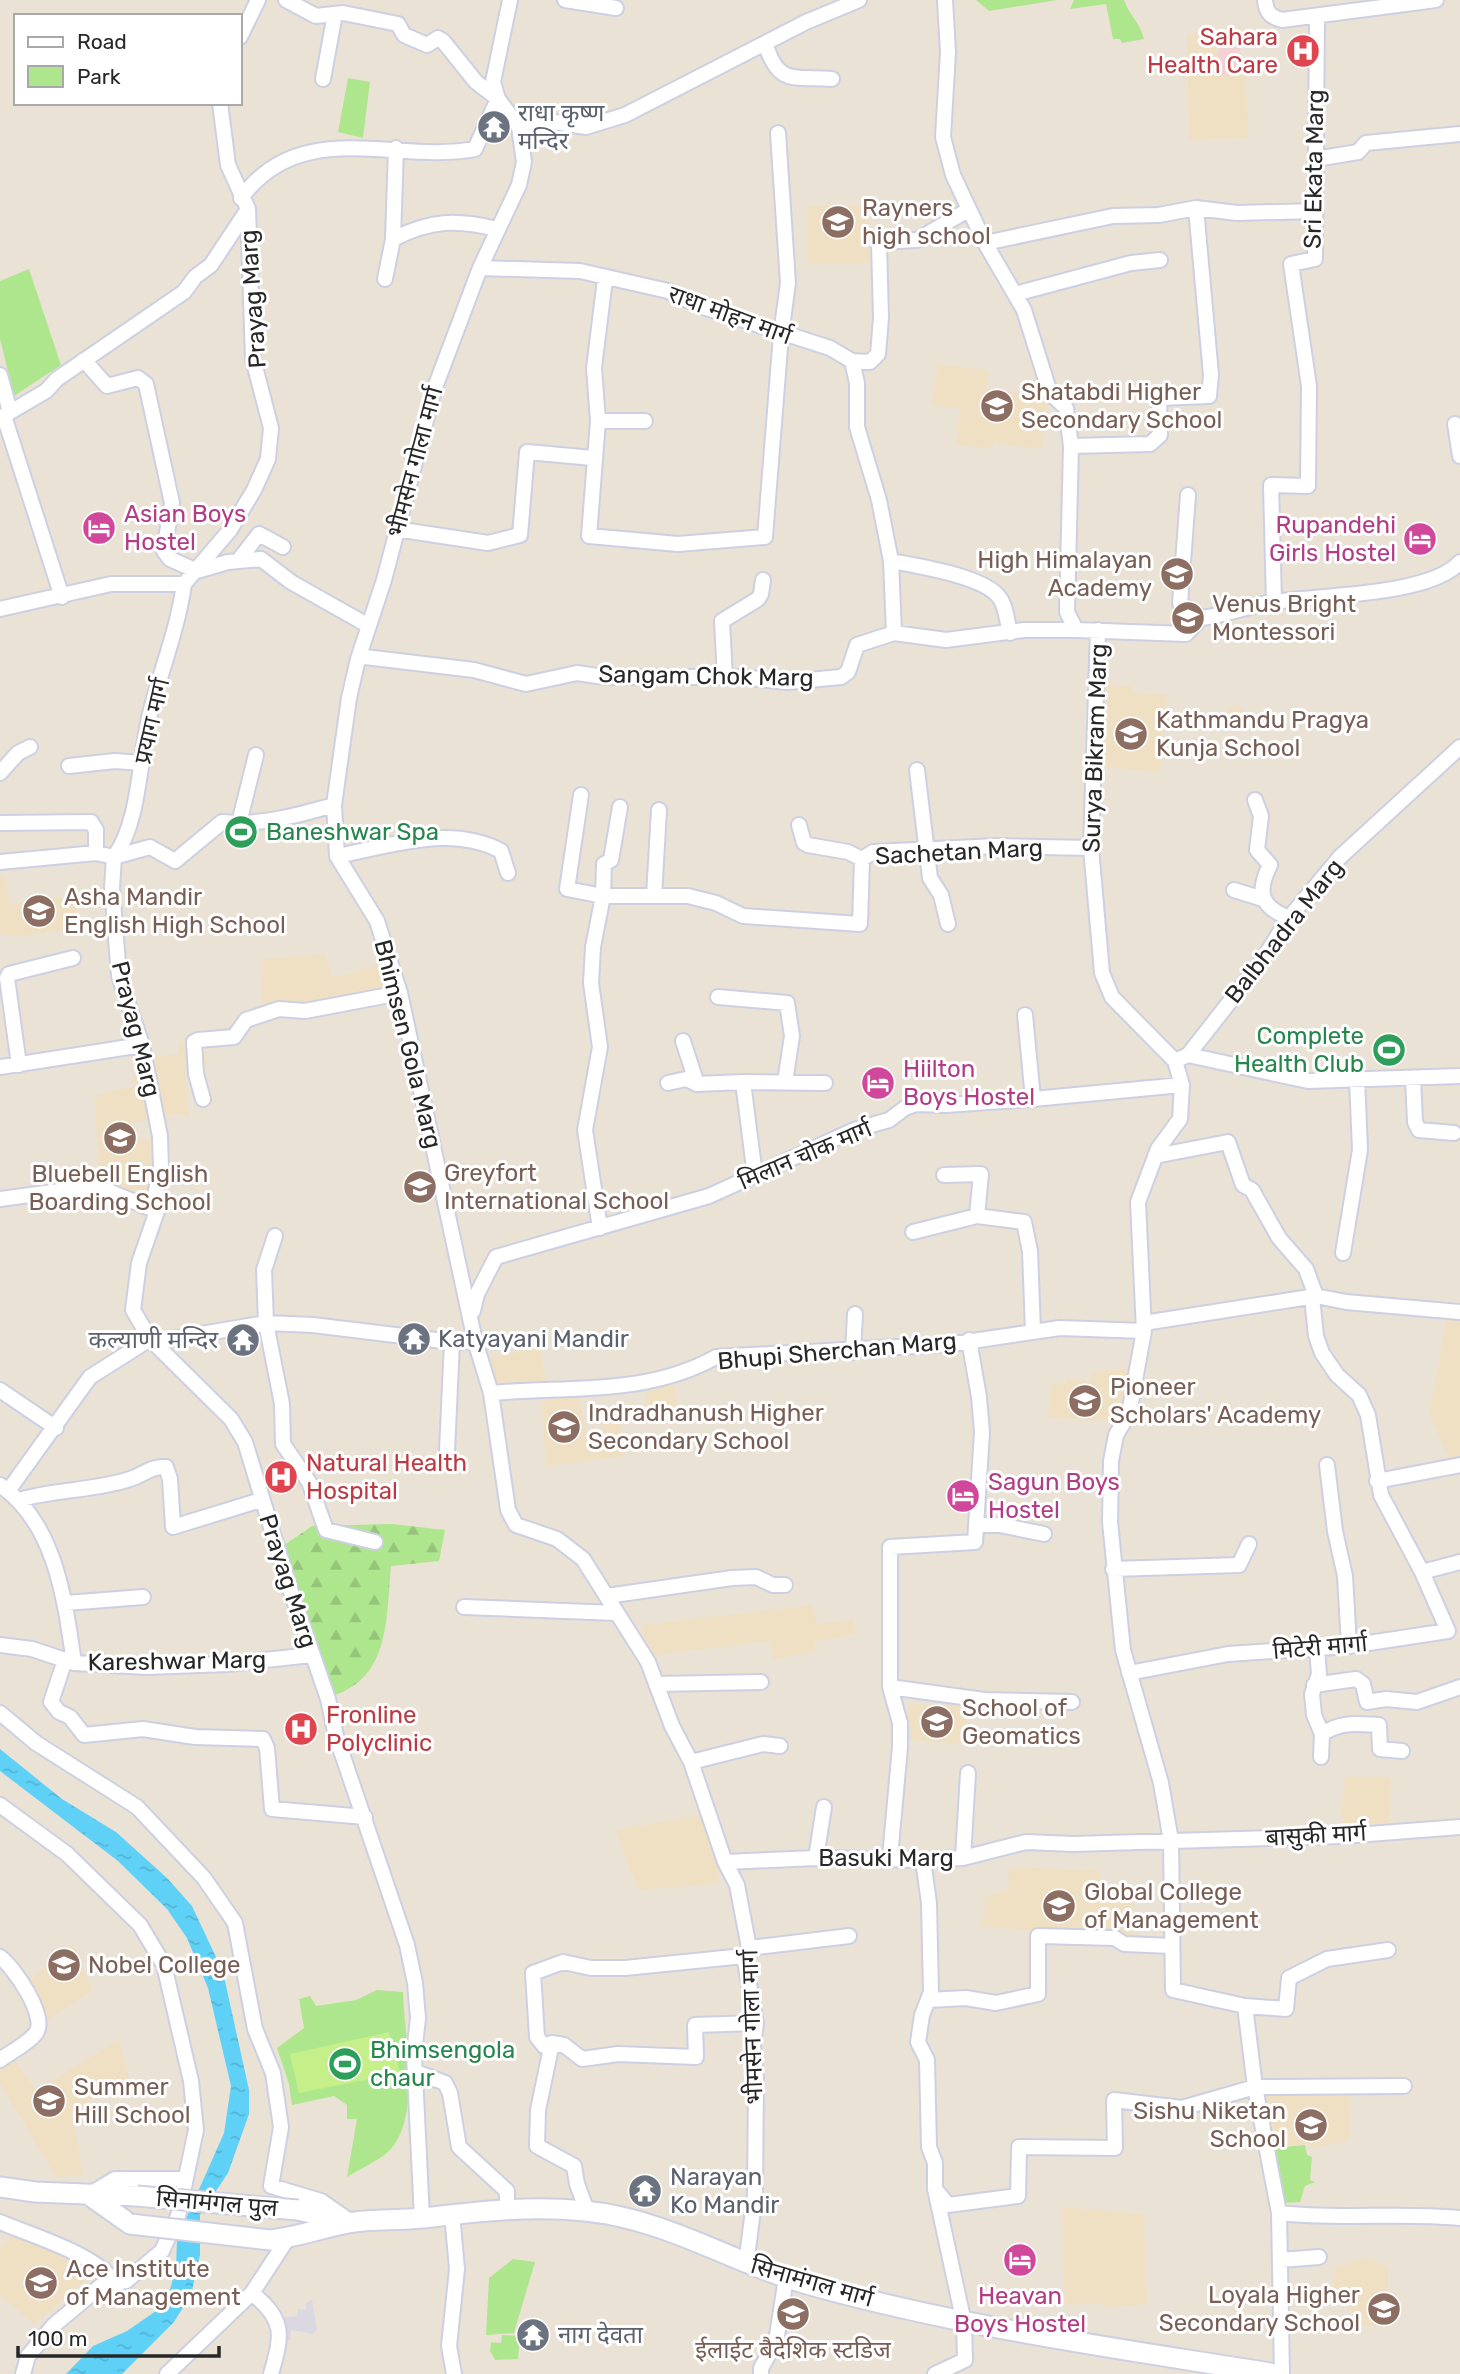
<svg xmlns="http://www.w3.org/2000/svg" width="1460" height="2374" font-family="Rubik,'Noto Sans Devanagari',sans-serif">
<defs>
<pattern id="forest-firs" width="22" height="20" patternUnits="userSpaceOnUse" patternTransform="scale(1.75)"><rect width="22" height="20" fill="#aee68e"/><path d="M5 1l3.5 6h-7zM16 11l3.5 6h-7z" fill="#96c57a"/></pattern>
<pattern id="water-ripples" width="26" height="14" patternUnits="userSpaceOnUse" patternTransform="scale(1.75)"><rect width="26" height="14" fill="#60d1f6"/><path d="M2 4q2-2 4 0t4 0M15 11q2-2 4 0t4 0" fill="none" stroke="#53b3d3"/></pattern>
</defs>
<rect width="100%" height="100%" fill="#ebe2d6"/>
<path fill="#dbd8e2" d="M312,2300L317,2330L313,2334L291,2330L290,2340H278V2318L297,2316L298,2309L306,2310V2303Z"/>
<path fill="#efe0c4" d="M1246,27L1247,40L1215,42L1220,68H1246L1248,138L1189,140L1187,34Z
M807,206H869V263L807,264Z
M938,364L989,371L987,389L1049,397L1042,449L994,443L992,449L956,444L960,408L932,405Z
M1100,683L1131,686V692L1167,695L1160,773L1098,766Z
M1228 714a8 8 0 1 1 16 0a8 8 0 1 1-16 0Z
M0,877H6L10,904L74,896L78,917L68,929L23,936L0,934Z
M325,954L333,978L378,965L389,987L378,993L261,1016L262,959Z
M205,1039L207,1065L185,1068L189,1118L179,1114L156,1116L129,1125L126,1136L161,1141L152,1197L113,1187L99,1173L94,1096L135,1086L133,1077L146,1075L145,1058L179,1054V1042Z
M1448,1311L1460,1315V1457L1449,1458L1429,1414Z
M540,1348L548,1386L496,1390L489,1358Z
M1129,1368L1118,1421L1048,1418L1050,1383L1066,1384L1067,1379L1091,1381L1093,1372Z
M673,1384L681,1416L650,1425L644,1392Z
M577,1388L588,1439L602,1438L600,1415L620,1412L625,1456L546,1466L541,1391Z
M813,1605L816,1624L853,1620L855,1634L815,1641L816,1652L774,1659L770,1641L654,1655L642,1631V1625Z
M909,1704L969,1705L965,1744L904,1739Z
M1391,1777L1389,1823H1344L1341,1815L1345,1778Z
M706,1814L720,1883L638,1890L615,1830Z
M1009,1867L1098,1870L1107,1894L1135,1900L1130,1939L979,1926L985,1913L984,1898L1008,1890Z
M73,1943L92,1990L45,2022L20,1988Z
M119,2039L129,2078L72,2111L84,2175L56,2177L0,2084V2063L10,2055L37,2091Z
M1260,2088L1350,2093L1349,2140L1311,2149L1308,2144L1274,2146L1273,2135L1265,2134Z
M1062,2207L1144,2214L1147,2304L1107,2308L1102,2303L1065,2305Z
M12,2235L98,2270L34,2324L0,2295V2248Z
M1367,2258L1388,2267V2300H1396L1397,2317L1388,2318V2326H1353L1351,2301L1332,2299L1335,2266Z"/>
<path fill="#f3d2d4" d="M1237,41L1246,68L1229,76L1216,75L1219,43Z"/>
<path fill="#aee68e" d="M976,0H1057L989,11Z
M1074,0H1124C1129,15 1140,22 1144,39L1122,43L1120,39H1113L1106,4L1070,9Z
M348,78L370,82L363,138L338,132Z
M29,269L61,365L14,396L0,339V281Z
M377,1990L403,1992C404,2034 422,2119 389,2151C378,2161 360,2169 347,2177L357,2119H347V2105L334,2096L292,2105L289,2084L277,2048L304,2028L299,1999L310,1996L316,2006L356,2000Z
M1305,2145L1307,2155L1312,2157L1310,2180L1315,2182L1305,2186L1300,2202L1281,2203L1272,2148Z
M513,2259L535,2262L514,2333L486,2335L489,2278Z
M502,2335L520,2336L518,2359L495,2360L490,2351L491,2342L501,2343Z"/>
<path fill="url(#forest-firs)" d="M392,1524L445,1530L439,1561L391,1566C386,1617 391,1678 332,1696L277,1550L312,1526Z"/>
<path fill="#c5ef88" d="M389,2032L400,2073L299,2093L290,2054Z"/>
<path fill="url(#water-ripples)" d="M0,1749L62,1799L116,1832L167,1878L192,1906L223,1972L249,2090V2114L228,2173L200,2215V2255L191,2295L174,2322L122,2374H66L93,2346L127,2331L156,2311L170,2290L176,2267L177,2239L224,2133L231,2086L208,1988L187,1938L167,1909L118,1861L0,1771Z"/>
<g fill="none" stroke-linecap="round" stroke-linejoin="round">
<g stroke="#ccd0e2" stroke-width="18">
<path id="street" d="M286,0L316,16L343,13L398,24L404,35L427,45L438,38L443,41L476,82L498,99
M510,0L493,82L498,99L519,127L524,162L519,185L480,268L434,390L384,580L358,659L349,698L334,805L337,856L377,921L400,993L475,1341L491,1393L508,1510L516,1525L557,1539L583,1559L648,1662L672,1726L691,1762L725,1862L737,1885L749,1948L744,1956L756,2023L753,2046L756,2079L755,2195L746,2265
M565,0L616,8
M945,0L948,52L943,137L953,175L985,243L1024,310L1050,393L1066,408L1071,446L1067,612L1076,630L1186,634L1201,618C1227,615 1250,605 1274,602C1318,595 1430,596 1460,562
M1265,0C1266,12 1270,17 1282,20L1436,0
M240,37L258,0
M766,45C778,86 795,76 832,79
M323,79L335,14
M519,127L548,121L586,127L625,115L806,22L859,0
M1316,159L1358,152L1366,143L1460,134
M241,198C301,116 395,164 475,149L498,99
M1196,208L1237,213L1316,211
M393,239C431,220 456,219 497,229
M985,243L1113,216L1159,215L1196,208L1211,375L1209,396L1159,398L1160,435L1150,444L1071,446
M480,268L580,271L668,291L700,306L830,348L852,361L870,362L878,354L881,318L879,242L917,240L968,210
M385,279L393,239L396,148
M605,279L594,368L598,421L589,536L678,544L765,537L781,335L788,283L778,133
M1015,294L1131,263L1160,260
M84,360L107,386L138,378L146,384L172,503L164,551L170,559L197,571L228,562L261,559L291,582L369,626
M852,361L857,383V427L879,500L891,561L894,633
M0,375L10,412
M4,416L62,597
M0,418L46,391L57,379L184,292L195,277L211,265L248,209
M598,421H645
M1455,424L1460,456
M1188,495L1180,603L1201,618
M396,529L488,543L520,535L527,452L593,458
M238,561L259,534L283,547
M891,561C917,566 983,576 999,597C1006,605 1007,622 1010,633
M184,584L230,530L254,490L268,459L271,428L253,359L248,209L228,165L220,103
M1274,602L1271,485L1308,486L1309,386L1291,264L1315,259L1317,16
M0,609L111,584H184
M1098,630L1091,848L1102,973L1112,997L1175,1061L1182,1085L1180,1119L1158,1149L1138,1202L1144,1331L1129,1413L1116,1435L1111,1461L1110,1522L1123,1650L1161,1783L1171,1841L1173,1990L1245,2006L1255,2087L1279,2213L1282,2374
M358,659L365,657L474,670L526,684L577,673L604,677H740L787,682L841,677L848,672L857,645L894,633L946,640L1024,630H1076
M725,678L722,621L758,599L761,594L763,580
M69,766L115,761L141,763
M917,770L930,878L941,895L948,924
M0,773L18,753L30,747
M581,795L567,889L603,896H688L716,903L743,916L860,924L862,859L873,852L997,846L1091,848
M1255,800L1261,816L1257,850L1270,865C1256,893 1261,907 1289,918
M0,823L91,822L96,830V853
M239,823L256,755
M799,825L804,843L808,845L848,852L862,859
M337,856C390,846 450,824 501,851L508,873
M114,857L112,888L119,976L142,1045L160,1136L161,1168L155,1195L157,1211L139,1263L133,1310L150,1339L231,1419L245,1442L289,1586L328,1699L336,1736L407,1945L415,1983L418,2018L414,2054L422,2218
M114,857C141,821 139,753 151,710C162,667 178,628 184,584
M0,862L96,853L114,857L150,847L175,861L222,822C259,826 299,815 334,805
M1234,890L1263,899
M654,896L659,810
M718,997L787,1003L792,1036L785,1082
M1025,1015L1033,1099
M683,1041L697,1084L743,1082L755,1176
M1188,1055L1308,1081L1460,1076
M1175,1061L1188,1055L1261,962L1289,918L1340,857L1460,747
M19,1065L7,978L9,974L73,958
M0,1067L142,1045
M1413,1079L1415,1122L1419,1130L1454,1133
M743,1082L825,1083
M668,1083L686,1079L697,1084
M203,1099L196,1074L194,1042L198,1040L234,1037L246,1020L279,1009L305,1011L400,993
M1155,1156L1228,1142L1243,1185L1252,1190L1279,1238L1306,1269L1316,1296
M944,1175L981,1174L977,1216L1024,1222L1030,1251L1033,1331
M0,1199L96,1186L157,1211
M600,1228L585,1130L600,1047L591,983L593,947L603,896L604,864L611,860L620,807
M913,1232L977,1216
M1343,1253L1360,1150L1357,1079
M473,1311L477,1294L496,1257L709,1196L854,1130L889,1120L905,1108L916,1104L946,1105L1033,1099L1182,1085
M1144,1323L1316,1296L1346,1302L1460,1312
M154,1342L266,1323L264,1270L275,1236
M853,1352L855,1314
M0,1390L56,1428
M491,1393C568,1386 646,1396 716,1357L952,1344L1060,1328L1144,1331
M447,1451L452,1342
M1327,1465L1335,1531L1345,1576L1349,1646
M1377,1481L1460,1465
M0,1485C56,1524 65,1601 74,1663
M8,1491L90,1377L150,1339
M19,1500C55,1489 94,1491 130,1479C143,1475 151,1466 166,1467L170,1479L173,1527L261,1500
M978,1525H1000L1044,1534
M375,1542L326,1530L309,1482L283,1444L282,1404L266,1323L313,1325L452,1342L475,1341
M1113,1569L1239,1565L1249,1544
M1422,1572L1460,1562
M607,1596L732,1578L756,1577L773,1585H785
M66,1603L143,1597
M464,1607L616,1613
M0,1645L32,1649L74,1663L147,1667L227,1664L312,1655
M1317,1649L1319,1674L1312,1694L1314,1715L1322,1734L1321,1757
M65,1660L51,1702L59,1712L70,1717L84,1735L143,1729L195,1737L263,1739L267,1748L272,1809L365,1817
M1129,1673L1228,1654L1349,1646L1448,1631L1422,1572L1381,1495L1368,1415L1359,1395L1337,1375L1322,1353L1316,1336L1312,1297
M656,1684L761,1682
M1314,1685L1356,1679L1363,1684L1367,1702L1386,1699L1417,1702L1460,1687
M890,1687L984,1700L1072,1702
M0,1713L36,1743L137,1807L204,1878L235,1923L255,2029L273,2073L281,2127L271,2186L321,2201L344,2217
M1322,1734C1341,1721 1358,1724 1379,1725L1380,1749L1402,1751
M691,1762L763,1744L780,1746
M0,1805L67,1854L140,1925L164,1965L191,2081L196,2130L178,2216L162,2251L126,2281L102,2285L54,2325L28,2356L23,2374
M890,1857L900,1747V1723L890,1687V1547L975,1542L982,1432L979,1397L969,1340
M816,1858L824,1807
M963,1858L968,1773
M923,1860L929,1903L931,1992L922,2015L918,2042L927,2060L929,2147L935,2163V2189L964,2323L965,2360L935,2374
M725,1862L816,1858L923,1860L963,1858L1026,1842L1073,1844L1343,1836L1460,1827
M749,1948L849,1936
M0,1957C14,1967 48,2017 36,2033C28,2044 10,2052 0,2060
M928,2000L966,1998L996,2003L1038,1994V1936L1115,1938L1124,1944L1172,1946
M1245,2006L1286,2009L1289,1978L1327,1959L1388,1950
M552,2043L564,2045L582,2059L618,2054L696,2057L695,2025L756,2023
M416,2072L445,2083L450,2093L459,2147L507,2191V2207
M935,2189L948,2205L1018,2196L1019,2147L1115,2148L1114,2100L1182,2108L1255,2087L1404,2086
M90,2194L115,2179H183
M587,2211L577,2184L574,2166L537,2146L538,2110L552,2043L544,2046L537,2037L533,1973L563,1962L591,1968H625L744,1956
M1279,2213C1339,2220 1399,2212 1460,2218
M452,2214L457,2269L449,2346L454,2374
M0,2222C28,2234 101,2256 114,2283
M1280,2260L1319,2257
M252,2293C286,2321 282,2335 271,2374
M167,2374L252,2293L288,2238
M761,2374V2368L776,2342L786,2278"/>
</g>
<g stroke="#ccd0e2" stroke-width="23">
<path id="secondary" d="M0,2187L35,2192L137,2196
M89,2195L130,2224
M298,2210L346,2221
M270,2240C297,2237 322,2228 348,2223C372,2218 397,2221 422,2218C478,2212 527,2205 585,2211C668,2219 735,2265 814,2286C966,2328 1122,2349 1276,2374"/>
</g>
<use href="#street" stroke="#fff" stroke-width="14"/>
<use href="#secondary" stroke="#fff" stroke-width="19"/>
<g stroke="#ccd0e2" stroke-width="23" stroke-linecap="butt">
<path id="secondary-bridge" d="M137,2196L298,2210
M130,2224L270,2240"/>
</g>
<use href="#secondary-bridge" stroke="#fff" stroke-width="19"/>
</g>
<defs>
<g id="hospital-disc" transform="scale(1.75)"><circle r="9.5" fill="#e0444e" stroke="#fff"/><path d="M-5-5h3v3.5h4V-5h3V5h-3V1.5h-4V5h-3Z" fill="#fff"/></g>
<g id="temple-disc" transform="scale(1.75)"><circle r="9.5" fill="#6b7280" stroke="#fff"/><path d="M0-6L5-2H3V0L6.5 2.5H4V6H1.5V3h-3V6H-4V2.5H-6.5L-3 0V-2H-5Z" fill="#fff"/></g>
<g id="school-disc" transform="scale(1.75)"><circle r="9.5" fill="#8d6e63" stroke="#fff"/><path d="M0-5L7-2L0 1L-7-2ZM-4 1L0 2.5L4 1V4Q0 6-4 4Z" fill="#fff"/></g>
<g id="hotel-disc" transform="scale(1.75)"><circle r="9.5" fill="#d1479c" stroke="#fff"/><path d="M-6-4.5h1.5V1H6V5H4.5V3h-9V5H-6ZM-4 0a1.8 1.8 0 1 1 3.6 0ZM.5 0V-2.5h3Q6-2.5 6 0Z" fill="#fff"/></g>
<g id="stadium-disc" transform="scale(1.75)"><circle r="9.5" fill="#2e9e5b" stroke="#fff"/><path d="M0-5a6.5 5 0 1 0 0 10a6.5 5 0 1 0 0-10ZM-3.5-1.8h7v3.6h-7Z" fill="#fff"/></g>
<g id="university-disc" transform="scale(1.75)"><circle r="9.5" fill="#8d6e63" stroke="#fff"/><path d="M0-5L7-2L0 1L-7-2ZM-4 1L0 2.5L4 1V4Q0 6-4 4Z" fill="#fff"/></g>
</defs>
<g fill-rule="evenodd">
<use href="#hospital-disc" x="1303" y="51"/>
<use href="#temple-disc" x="494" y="127"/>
<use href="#school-disc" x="838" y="222"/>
<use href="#school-disc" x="997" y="406"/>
<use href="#hotel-disc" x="99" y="528"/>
<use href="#hotel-disc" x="1420" y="539"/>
<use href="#school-disc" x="1177" y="574"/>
<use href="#school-disc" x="1188" y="618"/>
<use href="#school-disc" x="1131" y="734"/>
<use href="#stadium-disc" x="241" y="832"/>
<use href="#school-disc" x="39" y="911"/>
<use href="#stadium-disc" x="1389" y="1050"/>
<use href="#hotel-disc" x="878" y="1083"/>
<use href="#school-disc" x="120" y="1138"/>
<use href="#school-disc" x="420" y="1187"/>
<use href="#temple-disc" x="414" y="1339"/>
<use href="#temple-disc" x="243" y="1340"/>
<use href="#school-disc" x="1085" y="1401"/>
<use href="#school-disc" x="564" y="1427"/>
<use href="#hospital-disc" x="281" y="1477"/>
<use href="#hotel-disc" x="963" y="1496"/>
<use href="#university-disc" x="937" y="1722"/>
<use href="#hospital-disc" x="301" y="1729"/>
<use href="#university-disc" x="1059" y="1906"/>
<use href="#university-disc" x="64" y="1965"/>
<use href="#stadium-disc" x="345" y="2064"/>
<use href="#school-disc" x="49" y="2101"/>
<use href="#school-disc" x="1311" y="2125"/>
<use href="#temple-disc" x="645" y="2191"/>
<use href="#hotel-disc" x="1020" y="2260"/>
<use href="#university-disc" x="41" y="2283"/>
<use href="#university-disc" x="1384" y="2309"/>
<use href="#school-disc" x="793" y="2314"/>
<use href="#temple-disc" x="533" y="2335"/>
</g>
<g text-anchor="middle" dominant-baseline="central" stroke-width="6" stroke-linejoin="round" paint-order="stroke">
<g font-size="24" fill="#be3a42" stroke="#fff" text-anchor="start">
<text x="1278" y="37" text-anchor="end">Sahara<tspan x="1278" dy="28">Health Care</tspan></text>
<text x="306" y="1463">Natural Health<tspan x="306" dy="28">Hospital</tspan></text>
<text x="326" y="1715">Fronline<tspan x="326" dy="28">Polyclinic</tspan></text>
</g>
<g font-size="24" fill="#5b616d" stroke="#fff" text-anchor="start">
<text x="518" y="113">राधा कृष्ण<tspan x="518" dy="28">मन्दिर</tspan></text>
<text x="438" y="1339">Katyayani Mandir</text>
<text x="218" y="1340" text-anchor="end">कल्याणी मन्दिर</text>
<text x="670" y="2177">Narayan<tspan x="670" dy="28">Ko Mandir</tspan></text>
<text x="558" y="2335">नाग देवता</text>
</g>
<g font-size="24" fill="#272727" stroke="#fff">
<text transform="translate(1314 169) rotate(-89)">Sri Ekata Marg</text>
<text transform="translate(253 299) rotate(-94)">Prayag Marg</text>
<text transform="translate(730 315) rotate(20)">राधा मोहन मार्ग</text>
<text transform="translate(415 462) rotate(-75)">भीमसेन गोला मार्ग</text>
<text transform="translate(706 676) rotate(1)">Sangam Chok Marg</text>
<text transform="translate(152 721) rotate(-77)">प्रयाग मार्ग</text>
<text transform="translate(1095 748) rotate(-88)">Surya Bikram Marg</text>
<text transform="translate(959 852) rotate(-3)">Sachetan Marg</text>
<text transform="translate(1284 931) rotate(-52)">Balbhadra Marg</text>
<text transform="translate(136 1029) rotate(76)">Prayag Marg</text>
<text transform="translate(408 1044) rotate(76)">Bhimsen Gola Marg</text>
<text transform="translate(805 1155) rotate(-23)">मिलान चोक मार्ग</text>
<text transform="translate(837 1351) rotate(-5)">Bhupi Sherchan Marg</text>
<text transform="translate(288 1581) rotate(72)">Prayag Marg</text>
<text transform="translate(1320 1647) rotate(-5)">मिटेरी मार्गा</text>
<text transform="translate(177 1661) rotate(-1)">Kareshwar Marg</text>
<text transform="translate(1316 1835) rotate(-3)">बासुकी मार्ग</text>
<text x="886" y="1858">Basuki Marg</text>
<text transform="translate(752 2027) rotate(-92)">भीमसेन गोला मार्ग</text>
<text transform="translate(217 2203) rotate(5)">सिनामंगल पुल</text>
<text transform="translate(812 2282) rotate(16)">सिनामंगल मार्ग</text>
</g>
<g font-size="24" fill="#785e54" stroke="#fff" text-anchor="start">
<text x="862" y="208">Rayners<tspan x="862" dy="28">high school</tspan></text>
<text x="1021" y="392">Shatabdi Higher<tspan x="1021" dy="28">Secondary School</tspan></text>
<text x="1152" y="560" text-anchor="end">High Himalayan<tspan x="1152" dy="28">Academy</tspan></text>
<text x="1212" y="604">Venus Bright<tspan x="1212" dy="28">Montessori</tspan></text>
<text x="1156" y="720">Kathmandu Pragya<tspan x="1156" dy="28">Kunja School</tspan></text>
<text x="64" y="897">Asha Mandir<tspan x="64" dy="28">English High School</tspan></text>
<text x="444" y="1173">Greyfort<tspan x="444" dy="28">International School</tspan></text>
<text x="120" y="1174" text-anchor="middle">Bluebell English<tspan x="120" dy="28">Boarding School</tspan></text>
<text x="1110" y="1387">Pioneer<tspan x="1110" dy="28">Scholars' Academy</tspan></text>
<text x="588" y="1413">Indradhanush Higher<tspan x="588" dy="28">Secondary School</tspan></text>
<text x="962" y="1708">School of<tspan x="962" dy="28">Geomatics</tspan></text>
<text x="1084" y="1892">Global College<tspan x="1084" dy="28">of Management</tspan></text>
<text x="88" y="1965">Nobel College</text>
<text x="74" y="2087">Summer<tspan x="74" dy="28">Hill School</tspan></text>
<text x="1286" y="2111" text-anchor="end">Sishu Niketan<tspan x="1286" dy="28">School</tspan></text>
<text x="66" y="2269">Ace Institute<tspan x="66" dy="28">of Management</tspan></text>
<text x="1360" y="2295" text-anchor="end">Loyala Higher<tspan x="1360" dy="28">Secondary School</tspan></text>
<text x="793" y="2350" text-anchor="middle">ईलाईट बैदेशिक स्टडिज</text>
</g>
<g font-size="24" fill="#b23c85" stroke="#fff" text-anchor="start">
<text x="124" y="514">Asian Boys<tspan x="124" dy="28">Hostel</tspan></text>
<text x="1396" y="525" text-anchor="end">Rupandehi<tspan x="1396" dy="28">Girls Hostel</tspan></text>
<text x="903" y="1069">Hiilton<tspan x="903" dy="28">Boys Hostel</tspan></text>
<text x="988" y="1482">Sagun Boys<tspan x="988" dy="28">Hostel</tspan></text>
<text x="1020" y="2296" text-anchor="middle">Heavan<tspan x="1020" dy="28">Boys Hostel</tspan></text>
</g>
<g font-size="24" fill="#27864d" stroke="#fff" text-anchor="start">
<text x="266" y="832">Baneshwar Spa</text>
<text x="1364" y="1036" text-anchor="end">Complete<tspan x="1364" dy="28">Health Club</tspan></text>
<text x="370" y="2050">Bhimsengola<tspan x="370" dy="28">chaur</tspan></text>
</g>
</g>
<rect x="14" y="14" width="228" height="91" fill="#ffffff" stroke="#a9a9a9" stroke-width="2"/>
<rect x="28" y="37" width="35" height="10" fill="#ffffff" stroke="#a9a9a9" stroke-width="2"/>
<text x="77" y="49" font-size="21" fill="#272727">Road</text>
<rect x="28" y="66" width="35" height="21" fill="#aee68e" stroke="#a9a9a9" stroke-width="2"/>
<text x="77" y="84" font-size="21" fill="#272727">Park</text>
<path d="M18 2346v10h201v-10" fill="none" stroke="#272727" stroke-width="3.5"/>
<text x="28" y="2346" font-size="21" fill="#272727" stroke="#ffffff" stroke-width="5" paint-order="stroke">100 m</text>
</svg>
